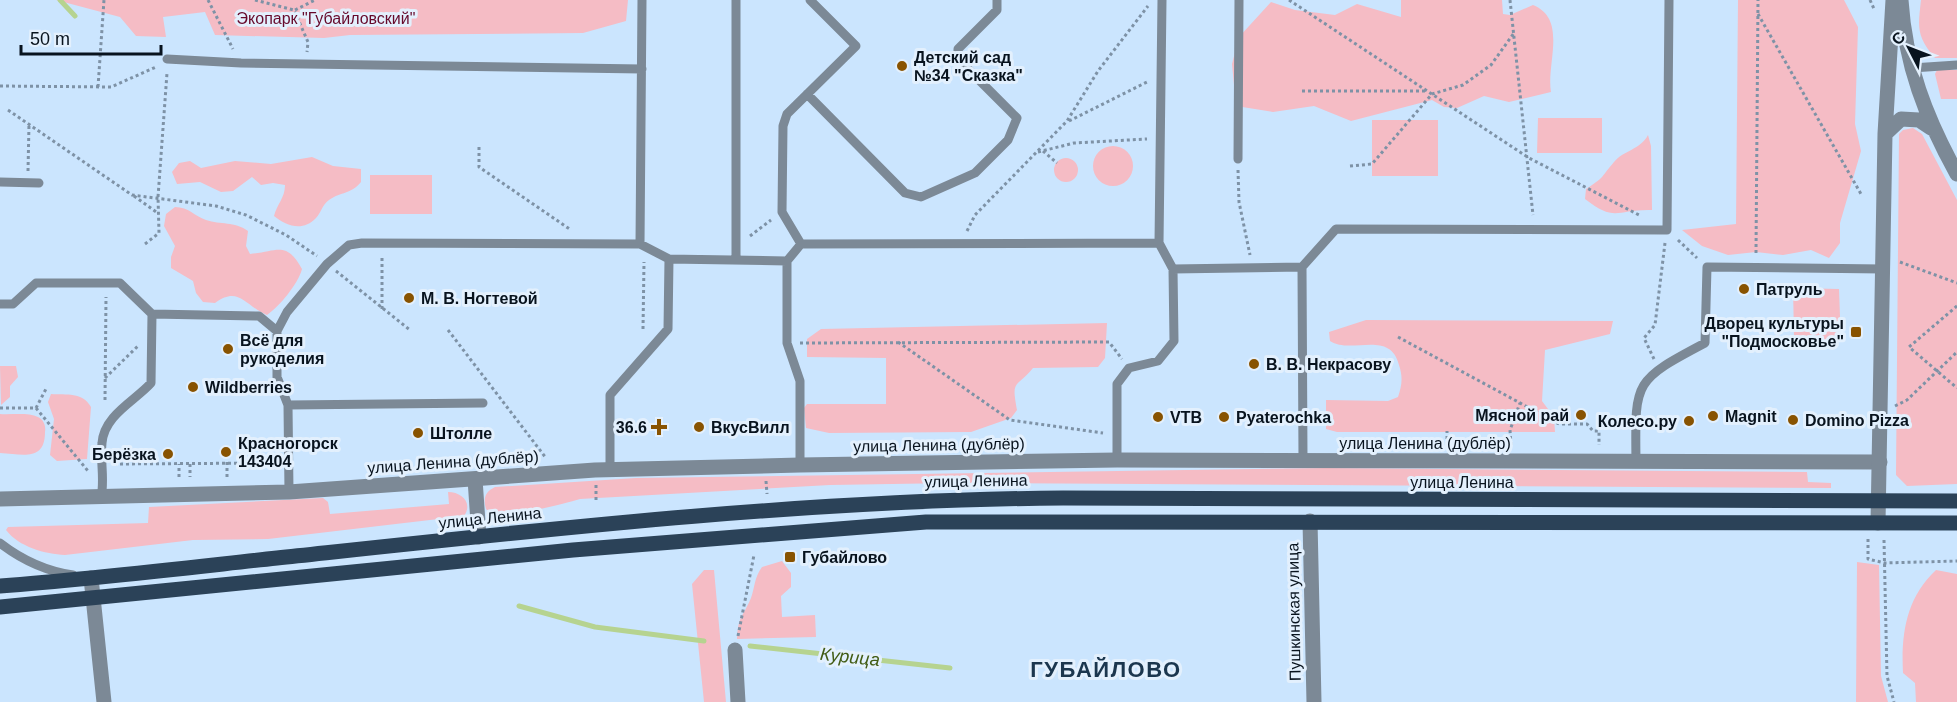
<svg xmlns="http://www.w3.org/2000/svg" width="1957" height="702" font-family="Helvetica,sans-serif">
<rect width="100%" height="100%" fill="#cbe5fe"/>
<path fill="#f5bcc5" d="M56,0H628L626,21L583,33L350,35L324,38L215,35L205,12L163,17L166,37L136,36L120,17Z
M1401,0H1502L1503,14L1510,15L1533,5C1568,19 1546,64 1551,92L1509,102L1484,96L1457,108L1444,107L1432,100L1351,121L1314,106L1273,112L1236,106L1232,64L1239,37L1271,2L1295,10L1335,15L1357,4L1401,17Z
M1738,0H1844L1858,27L1855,124L1861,151L1840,223V243L1829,258L1811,250L1783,255L1756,252L1728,255L1702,246L1682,230L1736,224Z
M1921,0H1957V58H1935C1916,36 1918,27 1921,0Z
M1937,70H1957V99H1941L1935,74Z
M1538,118H1602V153H1537Z
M1372,120H1438V176H1372Z
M1913,128L1922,134L1957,200V484L1907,486L1896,475L1899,134L1903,130Z
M1648,135L1651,146L1652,210C1616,209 1616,223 1585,199L1586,189C1605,177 1601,177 1614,162C1624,150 1640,150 1648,135Z
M1093 166a20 20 0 1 1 40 0a20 20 0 1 1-40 0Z
M312,157L333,166L361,169V182C350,195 342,191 329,200C322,205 321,213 316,218C303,232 286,226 274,216C277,204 285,198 285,185L273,183L261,185L252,177L233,191L221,192L200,182L177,184L172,172L179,163L190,161L201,168L235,161L271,164Z
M1054 170a12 12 0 1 1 24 0a12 12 0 1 1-24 0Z
M370,175H432V214H370Z
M175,207C189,207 194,216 206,220C221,225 234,221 248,231L246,246L250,254C277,252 286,240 302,269C298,284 279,307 267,315C245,306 239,285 215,303L203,302L196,293L193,281L171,268V257L175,246L164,226L166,214Z
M1793,288L1839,289L1840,317L1834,340L1827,342L1794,336Z
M1366,320L1613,321L1610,334L1545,350L1542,401L1554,417L1555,432H1337L1326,429V400L1388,401L1398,397C1402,385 1403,377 1399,365C1390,329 1351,355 1330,341L1329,332Z
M1107,323L1105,358L1098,367L1033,368C1016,389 1011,378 1017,410L1011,418L971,432L829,433L806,428L804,408L807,404H886V358L807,357V339L821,329Z
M0,366H16L18,377L10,386V397L1,405Z
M51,394C66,395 83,392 91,407L87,459L57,461L50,455L54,419L48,402Z
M0,414C11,415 28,412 38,417C44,420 46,426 45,432C45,462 22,454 0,453Z
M1326,468L1807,472L1808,482L1831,483V488L953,483L830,485L580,499C563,504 499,522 486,509C483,498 485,492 495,487L636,478Z
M448,492C462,492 473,503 464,516L268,539L193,540L65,555C45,554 19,547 6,530L8,527L148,523L149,507L323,498L328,502L330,514L449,504Z
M782,561L791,573V587L781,596L782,617L815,615L816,637L737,639C738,616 743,617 751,598C755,587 754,578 762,567Z
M1857,562L1879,565L1881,676L1888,702H1856Z
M704,570H714L726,702H704L692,584Z
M1936,570L1957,574V702H1916L1915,683L1903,673C1901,634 1906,598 1936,570Z"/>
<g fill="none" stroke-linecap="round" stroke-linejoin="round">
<path stroke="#b6d390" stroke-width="5" d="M60,0L75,16
M519,606L595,627L704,641
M750,646L950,668"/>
<path stroke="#7e92a6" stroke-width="3" stroke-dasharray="3 3" stroke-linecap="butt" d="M208,0L233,49
M255,0L294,10L308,42L307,52
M1289,0L1529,158L1639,215
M1510,0L1533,215
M1870,0L1874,9
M295,10L315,0
M1758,14L1861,194
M0,86L111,87L156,67
M98,87L104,0
M1302,91H1426
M8,110L132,195L216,206L246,215L286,235L317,256
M1069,121L1149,81
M479,147V167L571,230
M1043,151L1057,163
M1038,152L1074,143L1147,139
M1350,166L1372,164L1432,94L1463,85L1491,65L1514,33
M1238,170L1239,202L1250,255
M28,171L29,124
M134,196L159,214
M967,231L975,215L1067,121L1098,71L1148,6
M750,236L771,220
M1678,240L1697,258
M145,244L159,233L158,197L167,73
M1756,253L1758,0
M1900,262L1957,283
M336,271L410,330
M1957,306L1909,347L1957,388
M382,309V257
M643,329L644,262
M448,330L546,458
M1398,337L1559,424H1587L1593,431H1599V445
M898,342L1010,420L1103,433
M800,343L1109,342L1122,359
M1654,359L1644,338L1655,325L1665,243
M105,378L138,346
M105,400L106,297
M1895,406L1907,400L1957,352
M0,408H36L88,471
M36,408L47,387
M1447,445V431
M1511,445L1510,430L1520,403
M227,462V477
M114,464L274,463
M190,464V477
M179,477V464
M766,481L767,494
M596,485V500
M1868,539V559L1885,563L1957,561
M1884,540L1887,676L1894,702
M738,636L754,555"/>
<path stroke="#7c8996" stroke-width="9" d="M736,0V260
M167,59L241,63L642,69
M1912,68L1957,65
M807,94L905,193L921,197L975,173L1008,140L1017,118L958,59V49L997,10V0
M1238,159L1239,0
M0,182L39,183
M1159,243L1162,0
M640,244L642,0
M801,244L782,212L783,126L787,114L856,46L810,0
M0,304H13L36,283H120L152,314L259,316L277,331
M288,405L483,403
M1117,460V384L1129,368L1158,361L1174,341L1173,269
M1303,460L1302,267L1336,229L1667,230L1669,0
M1636,462C1635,381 1633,381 1705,343L1707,267L1883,269
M800,465V381L787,343V261L801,244L1159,243L1173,269L1302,267
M610,469V395L668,329L669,259L787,261
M289,492L288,405L277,377V331L287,312L327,264L349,245L362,243L640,244L669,259
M101,498C105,479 100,462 102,443C104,415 135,401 151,383L152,314
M0,543C22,560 46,571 73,575"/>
<path stroke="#7c8996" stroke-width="15" d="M475,479L479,537
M0,499L289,492L595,470L800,465L1117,460L1880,462
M1310,521L1314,702
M91,578L104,702
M735,650L738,702"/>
<path stroke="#7c8996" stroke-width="15" d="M1901,0C1905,64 1926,118 1957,174
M1885,134L1901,119L1919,120L1931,128
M1878,523L1885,134L1893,0"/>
<path stroke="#2b4258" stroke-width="15" d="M0,586C93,579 185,568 277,558C538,530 800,500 1063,498L1957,501
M0,607L573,550L926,522L1957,523"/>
</g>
<g fill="#885301" stroke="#e3f0fd" stroke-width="2">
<circle cx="902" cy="66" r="6"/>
<circle cx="1744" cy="289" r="6"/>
<circle cx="409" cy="298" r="6"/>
<rect x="1850" y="326" width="12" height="12" rx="3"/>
<circle cx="228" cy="349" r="6"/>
<circle cx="1254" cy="364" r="6"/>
<circle cx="193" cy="387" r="6"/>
<circle cx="1581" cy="415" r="6"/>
<circle cx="1713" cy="416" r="6"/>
<circle cx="1158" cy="417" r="6"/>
<circle cx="1224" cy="417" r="6"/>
<circle cx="1793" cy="420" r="6"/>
<circle cx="1689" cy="421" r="6"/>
<path d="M656 418h6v6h6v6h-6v6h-6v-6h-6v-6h6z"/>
<circle cx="699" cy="427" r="6"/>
<circle cx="418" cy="433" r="6"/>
<circle cx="226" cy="452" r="6"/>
<circle cx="168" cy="454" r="6"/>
<rect x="784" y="551" width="12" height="12" rx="3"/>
</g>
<g text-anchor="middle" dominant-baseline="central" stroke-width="6" stroke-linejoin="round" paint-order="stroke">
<g font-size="16" fill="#66092b" stroke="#e3f0fd">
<text x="326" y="18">Экопарк "Губайловский"</text>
</g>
<g font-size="16" font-weight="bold" fill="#08131e" stroke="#e3f0fd" text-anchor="start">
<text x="914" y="57">Детский сад<tspan x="914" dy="18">№34 "Сказка"</tspan></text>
<text x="1756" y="289">Патруль</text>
<text x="421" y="298">М. В. Ногтевой</text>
<text x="1844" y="323" text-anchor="end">Дворец культуры<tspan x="1844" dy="18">"Подмосковье"</tspan></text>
<text x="240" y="340">Всё для<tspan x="240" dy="18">рукоделия</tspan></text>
<text x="1266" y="364">В. В. Некрасову</text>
<text x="205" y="387">Wildberries</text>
<text x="1569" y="415" text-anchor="end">Мясной рай</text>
<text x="1725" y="416">Magnit</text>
<text x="1170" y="417">VTB</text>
<text x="1236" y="417">Pyaterochka</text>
<text x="1805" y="420">Domino Pizza</text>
<text x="1677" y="421" text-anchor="end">Колесо.ру</text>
<text x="647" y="427" text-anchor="end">36.6</text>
<text x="711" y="427">ВкусВилл</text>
<text x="430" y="433">Штолле</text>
<text x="238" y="443">Красногорск<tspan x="238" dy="18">143404</tspan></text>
<text x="156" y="454" text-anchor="end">Берёзка</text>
<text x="802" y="557">Губайлово</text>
</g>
<g font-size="16" fill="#08131e" stroke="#e3f0fd">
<text x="1425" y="443">улица Ленина (дублёр)</text>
<text transform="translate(939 445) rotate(-1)">улица Ленина (дублёр)</text>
<text transform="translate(453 462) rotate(-4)">улица Ленина (дублёр)</text>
<text transform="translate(976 481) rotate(-1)">улица Ленина</text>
<text x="1462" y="482">улица Ленина</text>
<text transform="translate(490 518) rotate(-6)">улица Ленина</text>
<text transform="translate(1294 612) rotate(-91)">Пушкинская улица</text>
</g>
<g font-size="18" font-style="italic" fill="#425c15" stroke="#e3f0fd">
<text transform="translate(850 657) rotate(6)">Курица</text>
</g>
<g font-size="22" font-weight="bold" letter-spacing="1.5" fill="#1b364e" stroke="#e3f0fd">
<text x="1106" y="669">ГУБАЙЛОВО</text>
</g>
</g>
<g transform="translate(1909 48) rotate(312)" stroke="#e3f0fd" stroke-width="4.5" paint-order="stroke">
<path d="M0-4.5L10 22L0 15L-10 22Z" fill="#08131e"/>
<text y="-9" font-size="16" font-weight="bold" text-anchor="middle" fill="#08131e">С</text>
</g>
<path d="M21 45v9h140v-9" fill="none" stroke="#08131e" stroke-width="3"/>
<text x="30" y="45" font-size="18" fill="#08131e" stroke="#e3f0fd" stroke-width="4.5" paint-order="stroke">50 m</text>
</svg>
